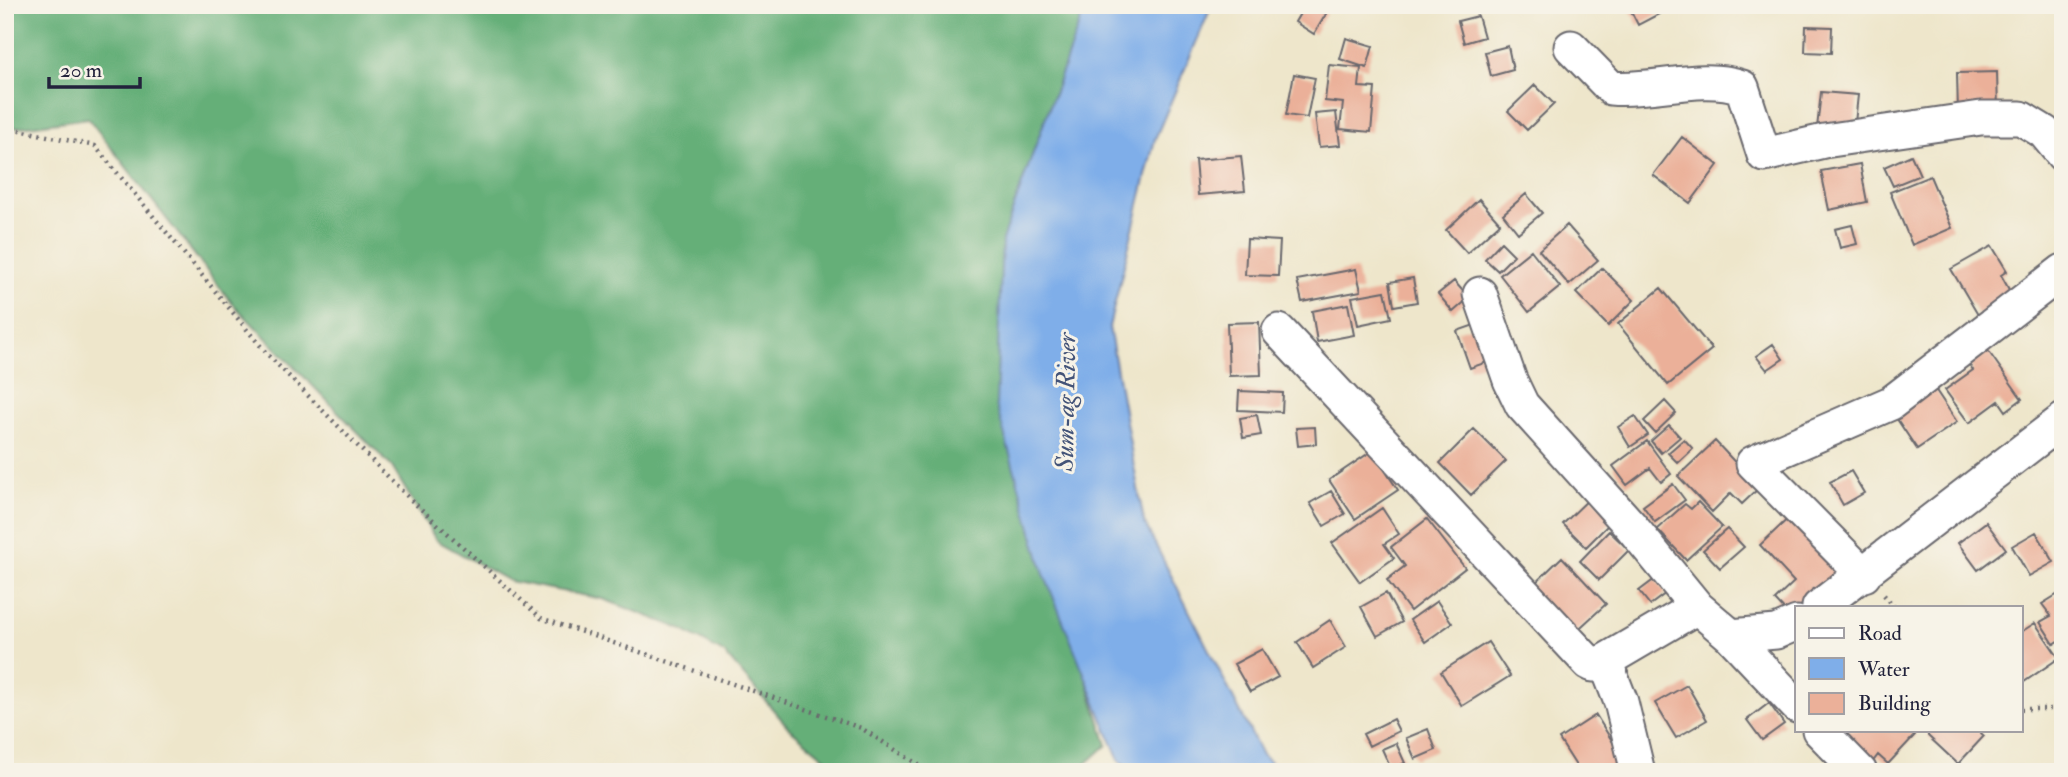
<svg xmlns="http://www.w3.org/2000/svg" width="2068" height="777" font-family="'IM FELL Double Pica',serif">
<rect width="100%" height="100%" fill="#f7f3e8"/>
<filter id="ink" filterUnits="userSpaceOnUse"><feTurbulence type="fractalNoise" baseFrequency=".0143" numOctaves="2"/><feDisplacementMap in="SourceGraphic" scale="14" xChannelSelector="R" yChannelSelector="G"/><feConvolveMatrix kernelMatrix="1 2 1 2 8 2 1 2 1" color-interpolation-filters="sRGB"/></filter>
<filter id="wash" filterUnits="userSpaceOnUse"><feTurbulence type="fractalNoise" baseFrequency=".00686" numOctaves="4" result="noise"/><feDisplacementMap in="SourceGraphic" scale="28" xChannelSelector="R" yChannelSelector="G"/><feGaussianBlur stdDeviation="1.57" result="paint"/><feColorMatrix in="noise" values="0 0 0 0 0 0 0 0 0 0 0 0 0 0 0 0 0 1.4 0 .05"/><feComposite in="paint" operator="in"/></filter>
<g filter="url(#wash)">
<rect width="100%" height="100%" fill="#eee6cb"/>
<path fill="#65af78" stroke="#44685a" stroke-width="2" d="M5,5H1086L1002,240L1087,681L1107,745L1077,772H842L789,728L725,654L679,628L603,599L509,581L436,540L392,467L232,303L88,118L5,129Z"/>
<path fill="#7faee9" stroke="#506892" stroke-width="2" d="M1086,5H1212L1155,139L1109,327L1144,522L1262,755L1280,772H1133L1119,760L1044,574L996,405L1002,240Z"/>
<g id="blocks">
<path fill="#ebb099" d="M1305,5H1312L1326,14L1314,34L1295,22Z
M1628,5H1676L1638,25Z
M1478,16L1484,37L1464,43L1458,21Z
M1806,26L1832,27L1831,53L1805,52Z
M1346,38L1373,46L1367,68L1340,59Z
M1508,46L1513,70L1491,76L1485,52Z
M1329,65L1361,68L1359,87L1375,88L1371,132L1340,129L1343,103L1325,101Z
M1997,72L1998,112L1958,113L1957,73Z
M1294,74L1315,78L1307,118L1286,115Z
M1535,85L1554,104L1527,130L1508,111Z
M1821,92L1858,95L1854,132L1817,128Z
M1336,112L1340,145L1319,147L1315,114Z
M1682,137L1718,165L1690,203L1653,175Z
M1911,155L1920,175L1893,186L1884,167Z
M1241,156L1245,191L1198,195L1195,160Z
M1860,164L1867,202L1829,210L1821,171Z
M1930,176L1952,228L1912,245L1890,192Z
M1526,194L1542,213L1518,233L1503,214Z
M1479,199L1500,223L1467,253L1446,230Z
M1567,225L1598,260L1569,285L1539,250Z
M1852,225L1857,244L1840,248L1835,229Z
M1247,239L1280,241L1278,276L1245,275Z
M1501,242L1514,255L1498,271L1485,259Z
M1992,246L2007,271L2001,275L2012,295L1978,315L1951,269Z
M1531,250L1560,287L1529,312L1500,275Z
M1602,268L1634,300L1608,326L1576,293Z
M1356,269L1361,291L1302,302L1297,280Z
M1413,278L1417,302L1394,306L1390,282Z
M1454,281L1469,298L1453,312L1438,294Z
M1661,288L1712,349L1668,385L1618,324Z
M1385,291L1391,318L1358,325L1352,297Z
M1348,304L1354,335L1317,342L1312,311Z
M1259,322L1261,375L1229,376L1227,323Z
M1483,322L1496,359L1470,368L1457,331Z
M1773,344L1783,359L1767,370L1756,356Z
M1984,345L2022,399L2006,411L1999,401L1969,423L1945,390L1973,370L1965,359Z
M1933,386L1957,422L1917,449L1893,413Z
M1239,391L1283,393L1282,412L1238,410Z
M1665,401L1676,413L1655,433L1644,421Z
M1257,415L1261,435L1243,438L1240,418Z
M1635,416L1648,435L1630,447L1618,427Z
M1669,425L1680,437L1661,453L1651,441Z
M1315,427L1316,444L1298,446L1296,428Z
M1474,429L1506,461L1471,495L1440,463Z
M1684,439L1693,449L1678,463L1668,453Z
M1647,441L1671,474L1661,482L1650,468L1627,485L1613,466Z
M1715,441L1759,488L1742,504L1731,493L1712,512L1678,476Z
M1372,451L1398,490L1355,519L1329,480Z
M1851,471L1864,493L1843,505L1830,482Z
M1673,484L1685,500L1655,522L1643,506Z
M1331,491L1345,514L1324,526L1310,503Z
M1592,496L1614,519L1586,547L1563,524Z
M1698,502L1722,527L1686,560L1657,529L1685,504L1691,509Z
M1382,508L1399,534L1384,544L1394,558L1360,582L1332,543Z
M1795,512L1846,566L1802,607H1797L1791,617L1775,600L1794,582L1760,545Z
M1427,519L1465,568L1410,611L1387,580L1405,566L1391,547Z
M1986,522L2006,549L1978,570L1958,543Z
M1727,529L1744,547L1720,568L1703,550Z
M1609,531L1629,550L1599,580L1580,561Z
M2036,532L2054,562L2029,576L2012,546Z
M1562,557L1606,604L1571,636L1528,590Z
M1655,579L1666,593L1650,605L1639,591Z
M2063,591V638L2054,644L2040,622L2051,616L2042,604Z
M1386,593L1402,622L1377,636L1361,607Z
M1437,601L1452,623L1425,642L1410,620Z
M1330,620L1346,647L1313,668L1297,642Z
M2035,623L2059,658L2021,684V632Z
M1488,642L1510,676L1462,706L1441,672Z
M1262,649L1278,677L1250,692L1234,664Z
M1687,685L1707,720L1676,738L1655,703Z
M1769,703L1784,724L1762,740L1747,720Z
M1596,715L1624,760L1606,772H1580L1559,739Z
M1393,719L1399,731L1369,746L1363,734Z
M1428,729L1436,750L1415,759L1406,738Z
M1837,730H1910L1915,735L1888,764L1878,755L1871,764Z
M1928,730H1978L1984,736L1958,764L1928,736Z
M1396,743L1405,763L1391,769L1382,749Z"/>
</g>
</g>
<g filter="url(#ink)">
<use href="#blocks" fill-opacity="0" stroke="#69676d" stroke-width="2"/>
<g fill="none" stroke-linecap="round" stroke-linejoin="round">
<g stroke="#69676d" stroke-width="37">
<path id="minor" d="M1571,47L1611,88C1653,92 1702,73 1742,87L1764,155L1824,141L1981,118H2021L2044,132L2063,155
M1480,294L1510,380L1522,405L1630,525L1697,607L1731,636L1797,706
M1279,331L1589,663L1593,665L1605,661L1697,607
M1864,575L1753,463L1891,403L2063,271
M1819,607L2063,420
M1731,636L1776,632L1797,623
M1605,661L1621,702L1638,772
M1819,730L1860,772"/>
</g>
<path stroke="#69676d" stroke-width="4.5" stroke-dasharray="2 5" stroke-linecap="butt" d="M5,127L95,146L268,355L411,500L541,618L861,728L930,772
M1884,595L1895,607
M2021,709H2063"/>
<use href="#minor" stroke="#fff" stroke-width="33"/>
</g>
</g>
<g text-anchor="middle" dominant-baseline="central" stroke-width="6" stroke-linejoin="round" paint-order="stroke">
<g font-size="26" font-style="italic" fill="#435378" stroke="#f7f3e8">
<text transform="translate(1066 402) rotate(-89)">Sum-ag River</text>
</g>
</g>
<rect width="2068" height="777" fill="none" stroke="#f7f3e8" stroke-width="28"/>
<rect x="1795" y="606" width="228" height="126" fill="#f7f3e8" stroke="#a29fa3" stroke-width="2"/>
<rect x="1809" y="628" width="35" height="10" fill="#ffffff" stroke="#a29fa3" stroke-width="2"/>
<text x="1858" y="640" font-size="21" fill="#22223b">Road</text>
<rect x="1809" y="658" width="35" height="21" fill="#7faee9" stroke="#a29fa3" stroke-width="2"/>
<text x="1858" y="676" font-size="21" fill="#22223b">Water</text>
<rect x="1809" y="693" width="35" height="21" fill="#ebb099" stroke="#a29fa3" stroke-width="2"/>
<text x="1858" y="710" font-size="21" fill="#22223b">Building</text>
<path d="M49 77v10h91v-10" fill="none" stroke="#22223b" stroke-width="3.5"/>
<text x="60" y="77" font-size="21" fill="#22223b" stroke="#f7f3e8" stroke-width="5" paint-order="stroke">20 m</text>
</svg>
